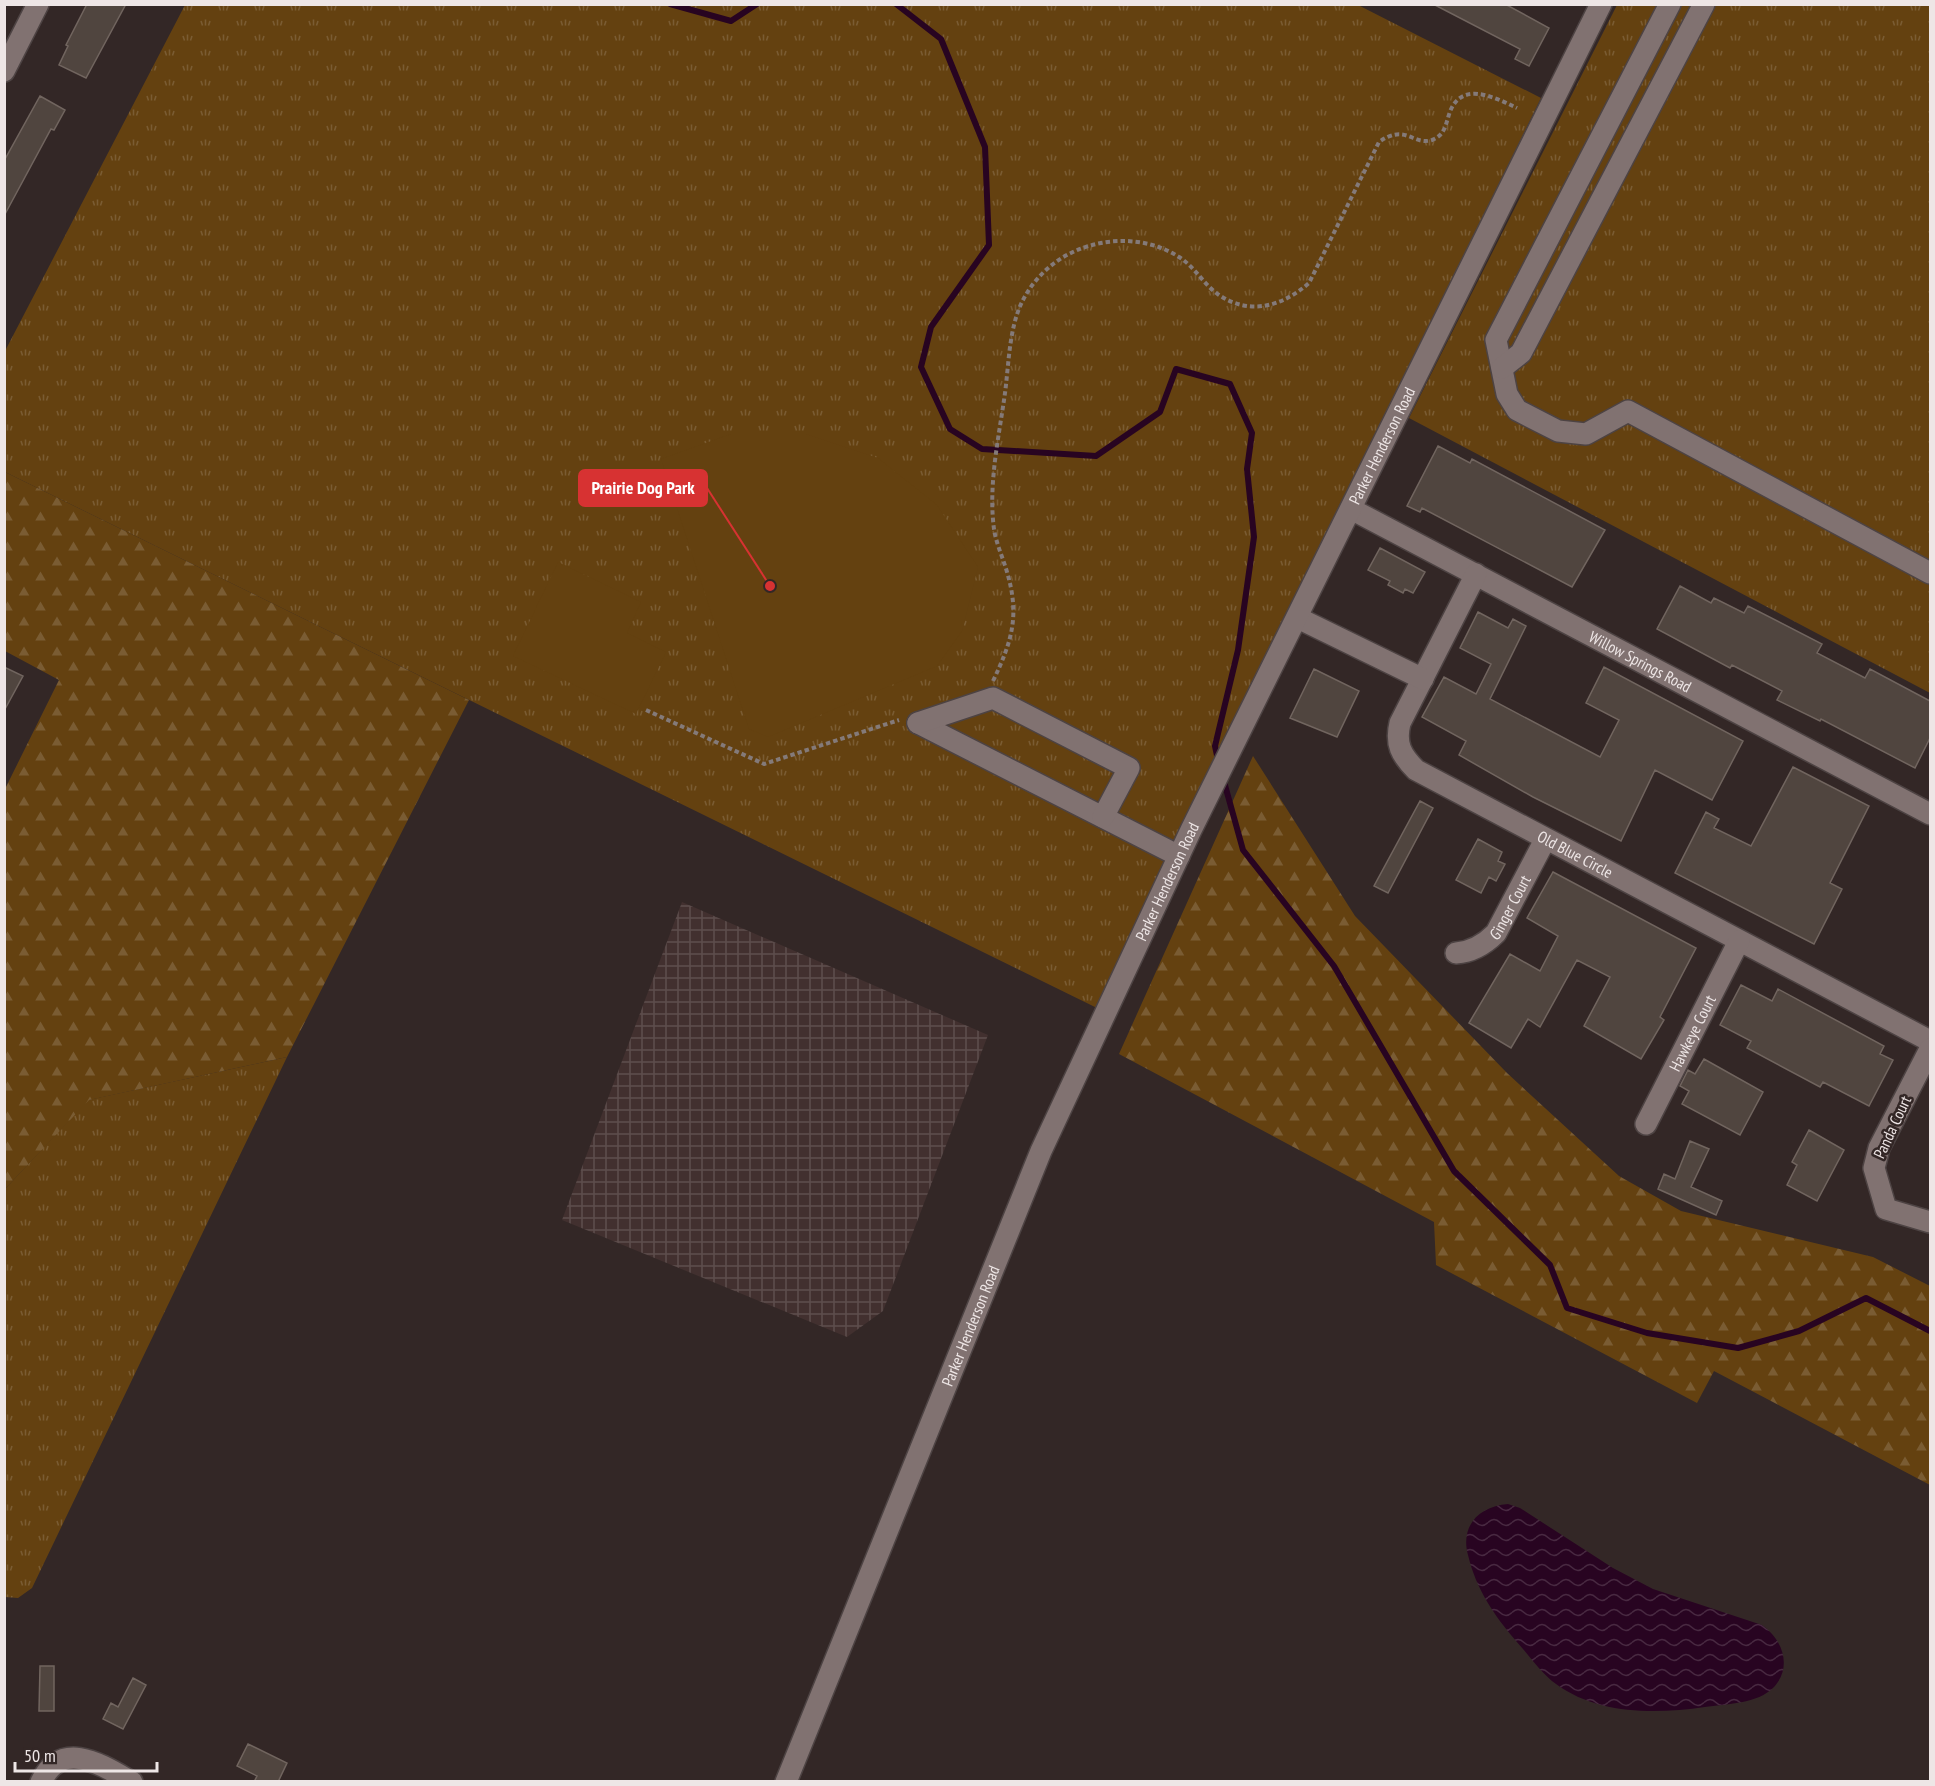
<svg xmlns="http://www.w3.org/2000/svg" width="1935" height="1786" font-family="'PT Sans Narrow',sans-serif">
<defs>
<pattern id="industrial-grid" width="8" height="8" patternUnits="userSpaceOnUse" patternTransform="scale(1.5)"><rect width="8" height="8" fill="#42302f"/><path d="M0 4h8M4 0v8" fill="none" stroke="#5e4e4d"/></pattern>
<pattern id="grass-tufts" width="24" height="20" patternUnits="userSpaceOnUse" patternTransform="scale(1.5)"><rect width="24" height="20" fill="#644110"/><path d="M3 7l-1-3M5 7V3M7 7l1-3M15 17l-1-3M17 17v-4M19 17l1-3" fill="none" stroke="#7a5c33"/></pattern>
<pattern id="forest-firs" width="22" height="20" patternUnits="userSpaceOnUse" patternTransform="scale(1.5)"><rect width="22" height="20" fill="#644110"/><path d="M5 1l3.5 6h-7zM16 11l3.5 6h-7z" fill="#7a5c33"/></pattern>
<pattern id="water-waves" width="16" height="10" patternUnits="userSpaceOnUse" patternTransform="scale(1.5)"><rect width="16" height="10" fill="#280421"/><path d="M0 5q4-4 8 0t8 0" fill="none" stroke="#482941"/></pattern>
</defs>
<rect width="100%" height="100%" fill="#332726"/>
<path fill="url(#industrial-grid)" d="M682,902L988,1035L883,1311L847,1337L562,1220Z"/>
<path fill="url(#grass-tufts)" d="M185,5H1358L1541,98L1097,1008L5,472L4,353Z
M1617,5H1930V693L1409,418Z
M287,1057L32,1588L18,1598L5,1597V1189L88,1100Z"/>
<path fill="url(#forest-firs)" d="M5,472L469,700L287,1057L89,1100L5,1189V789L59,680L5,651Z
M1253,756L1355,916L1507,1073L1619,1176L1681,1211L1873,1257L1930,1286V1485L1714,1371L1697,1403L1436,1265L1434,1222L1119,1054Z"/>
<path fill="#644110" d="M731,434H806L878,458L937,505L978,567L962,631L937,666L768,737L749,729L661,459Z
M558,562L641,602L627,633L666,652L636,714L513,656Z"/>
<path fill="url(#water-waves)" d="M1508,1504L1520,1508L1613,1568L1653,1589L1762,1625C1782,1639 1793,1666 1774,1687C1758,1704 1726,1704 1705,1707C1656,1714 1598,1715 1556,1684C1541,1673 1529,1655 1516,1641C1494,1615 1476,1589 1468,1555C1460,1526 1479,1506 1508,1504Z"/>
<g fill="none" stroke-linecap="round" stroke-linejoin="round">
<path stroke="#280421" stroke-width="6" d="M670,4L731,21L757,4
M896,4L941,39L985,147L989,245L931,327L921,367L950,429L982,449L1096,456L1160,412L1176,369L1230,384L1252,433L1247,469L1254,537L1238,650L1215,746L1218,760
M1223,778L1243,850L1334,966L1454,1171L1550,1265L1567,1308L1647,1333L1738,1348L1799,1331L1866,1298L1930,1331"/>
</g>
<path fill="#50453f" stroke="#71655f" stroke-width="1.5" d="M87,4H126L86,78L59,65L68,46L66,45Z
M1433,4H1505L1549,28L1529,66L1515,59L1520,49Z
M40,96L65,110L54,130L51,129L4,216V161Z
M1438,446L1470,463L1472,459L1605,530L1572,587L1422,508L1420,512L1407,506Z
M1380,548L1425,572L1413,593L1405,589L1403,593L1388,585L1390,581L1368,570Z
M1680,586L1711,603L1714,598L1744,613L1748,606L1822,644L1817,653L1865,678L1870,669L1930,701V738L1915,768L1821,719L1820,721L1777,700L1782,691L1732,665L1730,668L1657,629Z
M1478,612L1508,628L1513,619L1526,626L1490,699L1600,757L1619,720L1586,703L1604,667L1743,741L1712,800L1655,770L1621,841L1533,797L1459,755L1466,741L1422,717L1444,677L1476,694L1491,664L1460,648Z
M4,667L23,676L4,711Z
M1314,669L1359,691L1337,737L1290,718Z
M1793,767L1869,806L1830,883L1842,889L1814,944L1675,873L1706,812L1719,819L1714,828L1751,846Z
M1420,801L1433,808L1388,893L1374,886Z
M1478,839L1502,852L1498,861L1505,864L1496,881L1489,877L1481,893L1456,880Z
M1553,872L1696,948L1660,1017L1664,1020L1641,1059L1584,1026L1610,977L1577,960L1540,1027L1528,1019L1511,1048L1469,1023L1510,954L1540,971L1558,936L1527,918Z
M1741,985L1772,1001L1778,989L1884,1046L1880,1054L1893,1060L1869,1106L1823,1082L1820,1087L1747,1048L1751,1041L1720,1025Z
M1704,1059L1763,1092L1740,1135L1682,1104L1689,1091L1680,1086L1688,1070L1695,1074Z
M1809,1130L1844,1150L1817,1201L1787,1185L1797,1165L1792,1162Z
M1690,1141L1709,1149L1691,1187L1722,1201L1716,1215L1658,1189L1664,1174L1675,1179Z
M40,1666H54V1711H39Z
M133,1678L146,1685L123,1729L103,1719L111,1703L118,1707Z
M248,1744L287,1763L278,1782H254L257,1776L237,1766Z"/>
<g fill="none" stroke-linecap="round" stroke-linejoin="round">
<g stroke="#4d4343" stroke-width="24">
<g id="minor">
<path d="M1670,4L1496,340L1507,394L1517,410L1558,431L1586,434L1628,411L1930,573"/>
<path d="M4,71L38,4"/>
<path d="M1502,368L1521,353L1704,4"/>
<path id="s1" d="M1351,509L1930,814"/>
<path id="s2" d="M1476,574L1400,723C1395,744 1401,755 1416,770L1930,1041"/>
<path d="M1298,618L1423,679"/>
<path d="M918,723L1179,856"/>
<path d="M918,723L993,698L1129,768L1103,817"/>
<path id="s3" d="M1456,953C1472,952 1485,944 1496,933L1545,840"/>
<path d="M1930,1049L1879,1148L1874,1168L1886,1209L1930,1222"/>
<path id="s4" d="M1646,1124L1739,941"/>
<path d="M41,1782C62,1738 102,1765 132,1782"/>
<path id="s5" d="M786,1782L1041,1151L1191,830L1601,4"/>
</g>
</g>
<path stroke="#847a79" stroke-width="4" stroke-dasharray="4.5 3" stroke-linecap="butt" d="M993,681C1012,641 1020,616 1007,572C1003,558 996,543 994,529C988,484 999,437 1005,393C1009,363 1009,327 1023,300C1039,269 1068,249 1101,243C1127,238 1156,242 1179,257C1195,267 1204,285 1219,295C1250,316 1283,306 1309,283L1379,142C1406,123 1413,146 1432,140C1443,136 1445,128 1448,118C1458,79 1492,96 1517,108
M646,710L764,764L899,720"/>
<use href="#minor" stroke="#817271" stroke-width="21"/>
</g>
<g text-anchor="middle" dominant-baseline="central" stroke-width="5" stroke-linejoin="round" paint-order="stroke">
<g font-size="16" fill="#eee6e6" stroke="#332726">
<text stroke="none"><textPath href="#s5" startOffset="1464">Parker Henderson Road</textPath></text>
<text stroke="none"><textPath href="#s1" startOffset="327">Willow Springs Road</textPath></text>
<text stroke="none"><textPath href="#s2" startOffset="400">Old Blue Circle</textPath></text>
<text stroke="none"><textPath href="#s5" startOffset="978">Parker Henderson Road</textPath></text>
<text stroke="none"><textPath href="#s3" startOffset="75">Ginger Court</textPath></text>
<text stroke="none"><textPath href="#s4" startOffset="102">Hawkeye Court</textPath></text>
<text transform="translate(1892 1127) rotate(-65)">Panda Court</text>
<text stroke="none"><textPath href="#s5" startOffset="492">Parker Henderson Road</textPath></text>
</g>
</g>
<path fill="none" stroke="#d73232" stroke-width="2" d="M770 586L707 488"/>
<circle fill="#d73232" stroke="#332726" stroke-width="2" cx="770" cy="586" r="6"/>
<rect fill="#d73232" stroke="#d73232" stroke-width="2" x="579" y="470" width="128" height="36" rx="6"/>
<g font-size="18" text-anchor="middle" font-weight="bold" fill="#fff">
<text x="643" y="494">Prairie Dog Park</text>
</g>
<rect width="1935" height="1786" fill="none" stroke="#eee6e6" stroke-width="12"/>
<path d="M15 1762v9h142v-9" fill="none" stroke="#eee6e6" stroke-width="3"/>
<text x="24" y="1762" font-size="18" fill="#eee6e6" stroke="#332726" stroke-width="4.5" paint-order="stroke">50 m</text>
</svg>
